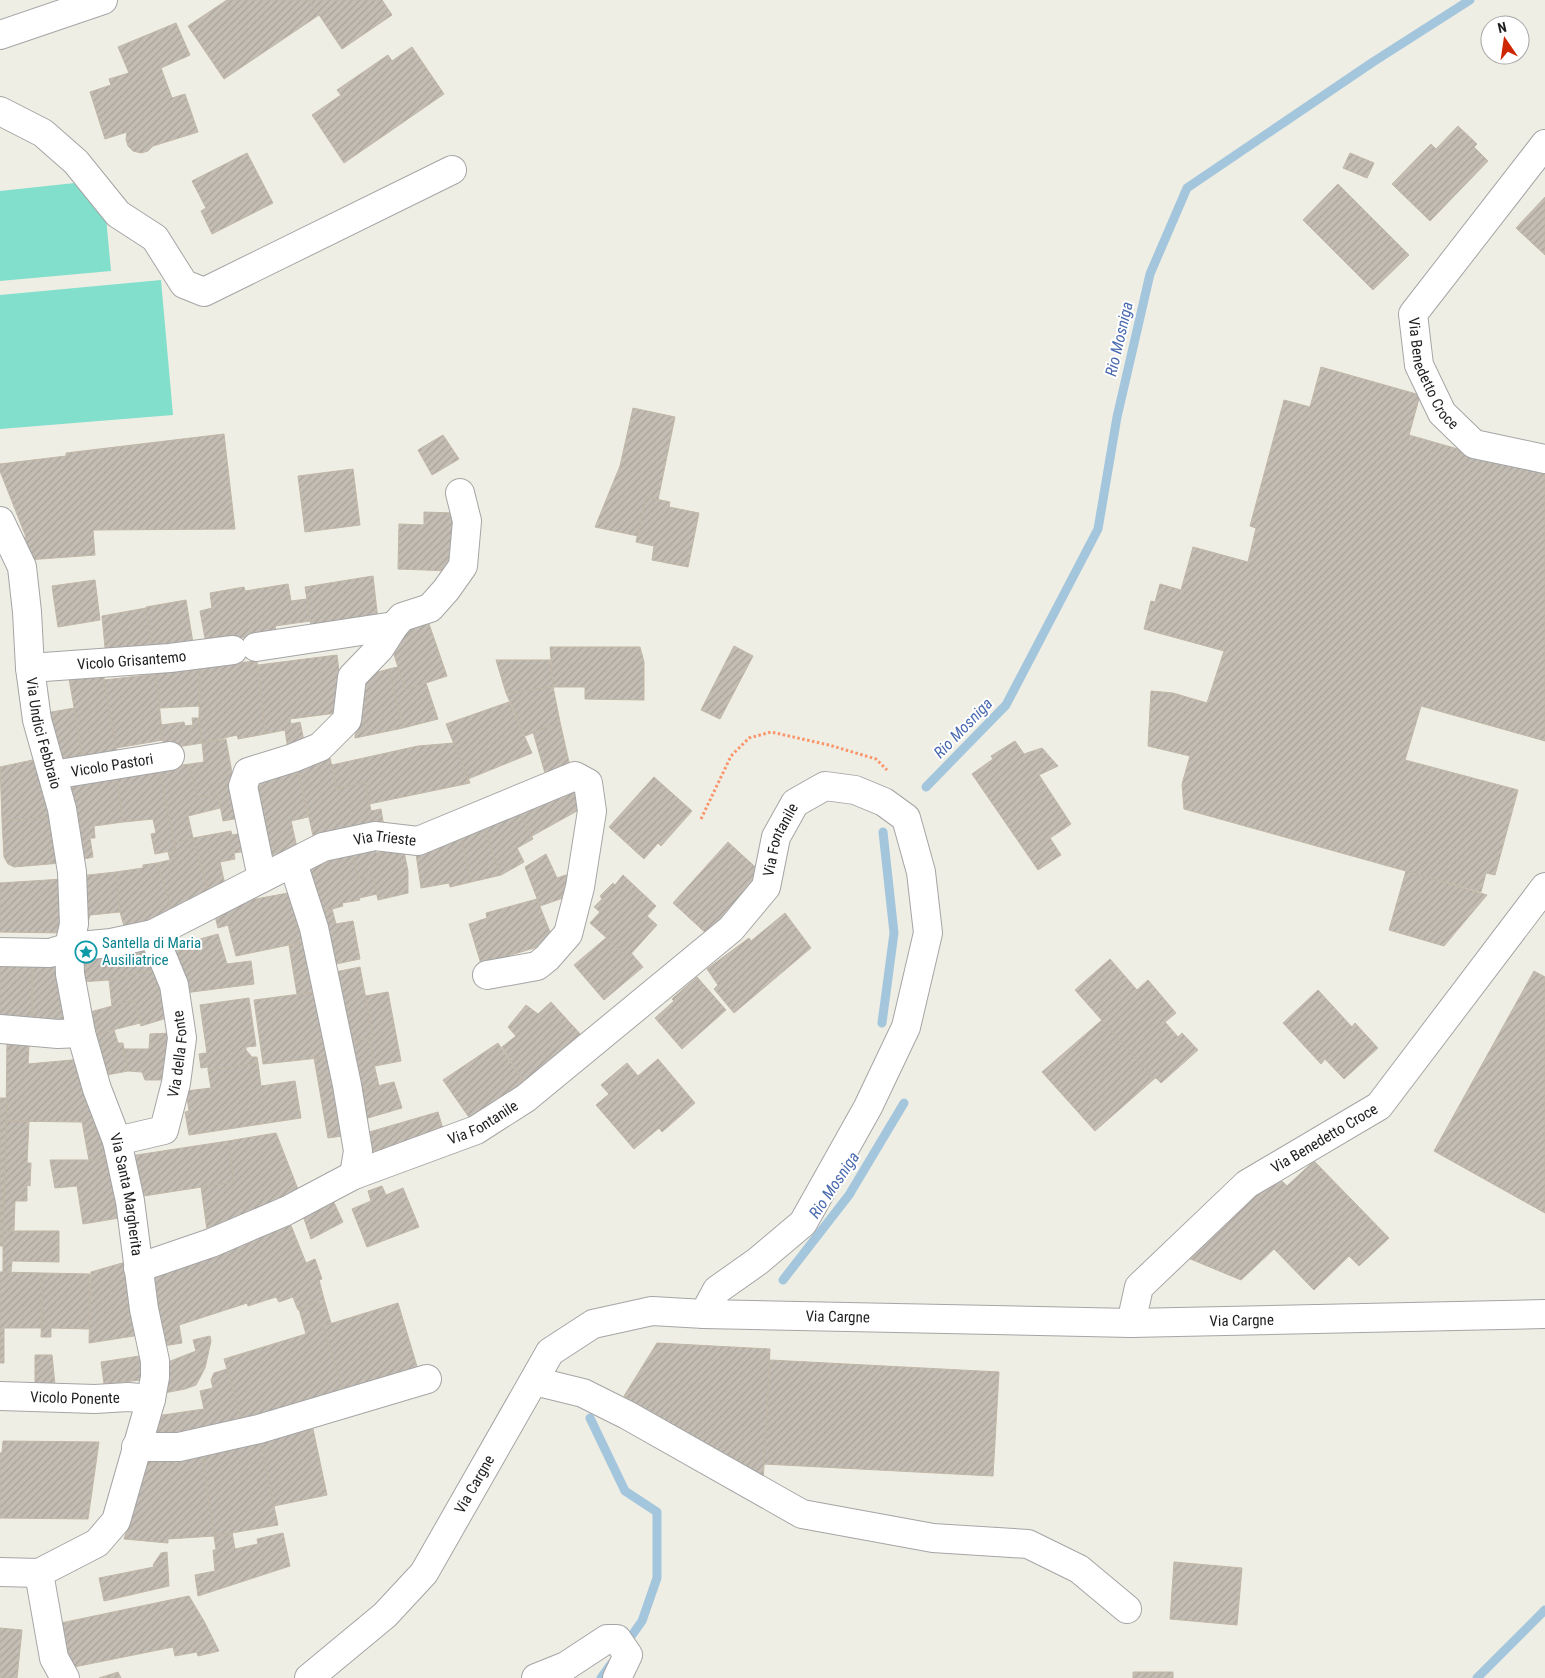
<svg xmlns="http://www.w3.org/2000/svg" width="1545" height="1678" font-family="'Roboto Condensed',sans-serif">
<defs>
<pattern id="building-hatch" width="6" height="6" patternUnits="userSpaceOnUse" patternTransform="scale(1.25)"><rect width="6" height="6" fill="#c4bdb4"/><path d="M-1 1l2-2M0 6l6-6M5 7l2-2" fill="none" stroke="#a8a29a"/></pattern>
</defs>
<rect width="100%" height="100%" fill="#efeee4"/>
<path fill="#82dfcc" d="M84,182L105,207L111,271L0,281V191Z
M161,280L173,415L0,429V295Z"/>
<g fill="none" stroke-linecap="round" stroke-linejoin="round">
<path stroke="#a4c6dd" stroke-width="9" d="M926,787L1006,705L1098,529L1117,417L1150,274L1187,188L1373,62L1470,0
M882,1023L894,933L883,832
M783,1280L849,1195L904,1103
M590,1418L625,1491L657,1512V1578L642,1621L625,1645
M601,1678L611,1664
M1477,1678L1545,1610"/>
</g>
<path fill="url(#building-hatch)" stroke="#c1b7a7" d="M227,0H309L319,15L224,79L188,26Z
M309,0H382L392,15L342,49Z
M176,23L190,55L161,68L172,98L185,94L198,132L153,146L148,151L141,153L133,151L128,146L126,139L127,132L105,139L90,92L111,85L109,79L129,73L118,47Z
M412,47L444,94L344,163L312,115L341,95L337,90L388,55L392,61Z
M1458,126L1477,144L1474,147L1488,161L1430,221L1392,184L1431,144L1436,149Z
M247,153L273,203L212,234L201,211L206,208L192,181Z
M1350,153L1374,163L1367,178L1343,168Z
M1338,184L1409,255L1373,290L1303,220Z
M1545,197V255L1516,228Z
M1321,367L1420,395L1409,435L1545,474V741L1421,706L1405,760L1518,790L1495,875L1486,873L1481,892L1184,809L1182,784L1190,756L1148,746L1151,691L1173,693L1207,703L1224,651L1144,629L1151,601L1155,602L1160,584L1181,590L1193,547L1248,562L1256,528L1250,526L1284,400L1310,407Z
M633,408L675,417L658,500L646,497L638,536L595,527L620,466Z
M224,434L235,529L93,530L95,555L27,560L22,538L26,537L0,471V464L66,456V453Z
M443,435L459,459L432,475L418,450Z
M353,469L360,525L305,532L298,476Z
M646,497L670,502L669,507L699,513L688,567L652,560L654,546L636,542Z
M424,512L454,513L452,571L398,569L399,524L424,525Z
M373,576L378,620L312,631L305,587Z
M95,580L100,620L58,627L52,586Z
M288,584L291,601L307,599L310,621L275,626L276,632L206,644L200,611L212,608L210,593L244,587L245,591Z
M186,600L194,649L154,656L146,607Z
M146,608L153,652L106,658L102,616Z
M427,618L447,676L405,690L392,648L400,625Z
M734,646L753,656L720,719L701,710Z
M550,647H640L644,662V700L585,699V687H553Z
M337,655L344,712L290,719L291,724L300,722L305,746L288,750L285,730L265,734L258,665Z
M496,660H550L553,687L506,693Z
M257,661L265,734L238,739L237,735L202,743L199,718L200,662L235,663Z
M200,662V706L160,708L155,668Z
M398,667L405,690L426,683L438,719L403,728L389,669Z
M389,669L403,728L355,738L359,677Z
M103,673L118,758L84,764L69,679Z
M156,674L163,740L116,748L104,680Z
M553,687L560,722L525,736L506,693Z
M509,702L532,753L468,779L446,724Z
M74,708L84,764L56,762L46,713Z
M192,718H199L202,743L164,749L161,725L184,722L185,726L193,725Z
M560,722L571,771L547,780L533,732Z
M226,739L240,818L223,821L218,794L197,798L190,764L204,762L202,743Z
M1015,741L1024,754L1042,748L1058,766L1039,775L1071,824L1050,838L1061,855L1038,870L972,774L993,759L991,756Z
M454,743L470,783L369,804L365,782L337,789L332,765L418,746Z
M42,758L55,817L2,820L0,767Z
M330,758L337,789L365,782L371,811L381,809L384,827L315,844L298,770L309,767L308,764Z
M190,764L197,798L218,794L220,808L188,816L193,838L174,843L159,768Z
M159,768L176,850L155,854L151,834L156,833L153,819L123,822L116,772Z
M298,770L308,817L291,821L298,852L266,862L251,780Z
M116,772L123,822L94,826L95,838H90L93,857L80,860L64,780Z
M654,777L692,811L661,846L658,843L644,859L609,827Z
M576,785L584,807L532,836L516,807Z
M516,807L533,839L517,848L524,862L501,875L481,820Z
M55,817L61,863L14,867L8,864L4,857L2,820Z
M484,829L501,875L471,882L461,838Z
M231,831L232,835L243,833L247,851L234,853L235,859L220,862L225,885L209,893L193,838Z
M193,838L211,897L173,914L157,863L170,860L168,852L176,850L174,843Z
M461,838L471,882L450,887L449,883L421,888L415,847Z
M728,842L764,875L709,936L673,903Z
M374,844L376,853L403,847L408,871V893L378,900L373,876L358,879L351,849Z
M351,849L358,879L373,876L377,894L359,898L360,900L342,903L343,906L314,914L296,867Z
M546,854L557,878L575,872L566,897L540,906L525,867Z
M157,863L173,914L126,933L120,912L116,872L143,868V865Z
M1406,871L1487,895L1444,946L1389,930Z
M116,872L120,912L90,915L88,922L82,923L79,876Z
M623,875L656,906L647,916L657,925L628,957L590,923L600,912L594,907L602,899L600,896L613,883L615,885Z
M63,879V933L0,932V883Z
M299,891L313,940L236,956L228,925L218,928L214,912L223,905Z
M537,899L554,942L481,964L469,924L487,918L486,913Z
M332,909L336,924L353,921L360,959L331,965L314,914Z
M785,913L811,948L734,1013L714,989L718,985L707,969L749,938L751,941Z
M218,934L227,964L251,961L254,984L184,993L171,947Z
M606,938L628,957L631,953L643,967L604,1000L574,965Z
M313,940L324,991L297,994L289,946Z
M148,948L156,969L109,980L81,982L79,953Z
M1110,959L1137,990L1148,980L1176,1013L1165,1022L1178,1037L1182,1033L1198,1050L1161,1083L1156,1078L1154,1079L1075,990Z
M60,964L69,1028L32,1027V967Z
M0,966L32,967V1027L0,1019Z
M360,967L373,1037L343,1043L330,973Z
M156,969L170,1017L141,1026L134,1000L112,1006L109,980Z
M1534,971L1545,977V1213L1434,1151Z
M697,977L726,1010L682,1049L655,1018L674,1001L672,999Z
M1318,990L1352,1027L1355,1023L1378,1048L1344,1079L1325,1059L1321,1064L1283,1023Z
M324,991L337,1056L263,1064L254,1000Z
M388,992L401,1061L375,1066L368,1038L373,1037L365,996Z
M249,998L256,1046L246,1047V1050L252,1057H257L258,1063L208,1070V1067L201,1068L199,1054L207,1053L200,1005Z
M134,1000L140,1023L89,1036L83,1014Z
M551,1002L583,1037L529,1090L502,1047L516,1036L508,1027L526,1005L538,1014Z
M1102,1020L1154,1079L1095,1131L1042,1072Z
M114,1030L118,1043H123L128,1071L101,1076L89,1036Z
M172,1033L166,1080H145L142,1072L128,1071L123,1049H149L150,1034Z
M7,1036H18L17,1045L29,1046L28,1064L83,1059L110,1160H89L82,1122L6,1121Z
M368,1038L379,1086L352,1092L343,1043Z
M498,1043L529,1090L475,1126L443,1080Z
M337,1056L350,1135L328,1138L314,1058Z
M658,1059L695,1103L662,1132L659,1128L634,1149L596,1105L609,1094L601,1085L627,1063L638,1076Z
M258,1063L261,1086L295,1081L301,1118L189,1135L185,1112L189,1111L186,1091L211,1088L208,1070Z
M394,1082L402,1108L361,1120L352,1092Z
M0,1098H7L4,1208H0Z
M438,1112L446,1139L367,1162L359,1135Z
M6,1121H29L27,1163H31L30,1186L27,1185V1201H15L14,1230L3,1231Z
M276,1133L301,1197L208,1237L201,1187L234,1182L228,1141Z
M228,1141L234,1182L137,1197L130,1156Z
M50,1160H110L125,1217L83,1224L77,1186L55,1188Z
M1314,1161L1389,1238L1359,1266L1349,1256L1314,1290L1274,1249L1241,1280L1188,1258L1276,1175L1287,1186Z
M382,1186L386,1195L403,1188L419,1227L367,1247L352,1209L371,1201L368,1191Z
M330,1194L343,1222L311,1239L301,1210Z
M0,1208H4L3,1246H0Z
M288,1218L306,1263L315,1259L322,1279L319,1280L324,1299L298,1310L293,1297L279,1302L276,1297L248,1306L247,1303L179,1325L182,1343L157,1347L147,1274Z
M3,1231H59V1262L12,1261L11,1272H3Z
M129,1261L140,1335L89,1343L91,1272Z
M0,1272L43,1273L42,1328H4V1363H0Z
M43,1273L90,1274L89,1329L51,1328V1337H41Z
M324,1299L331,1323L323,1326L344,1392L243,1423L224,1359L306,1334L299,1309Z
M398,1303L419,1373L345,1396L323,1326Z
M210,1336L211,1341L205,1368L196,1385L185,1389L164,1393L163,1371L170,1367L168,1362L196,1351L193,1340Z
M657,1343L770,1349L763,1484L624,1396Z
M35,1355H52L55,1385H35Z
M146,1355L141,1380L104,1384L101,1362Z
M770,1360L999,1372L993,1476L764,1464Z
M227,1369L243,1423L164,1440L154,1435L156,1416L204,1409L200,1391L213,1388L211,1380L214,1373Z
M313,1429L327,1495L274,1506L260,1441Z
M3,1441L99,1442L88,1519L0,1518V1453H2Z
M260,1441L278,1525L214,1536L202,1452Z
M202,1452L214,1536L168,1539V1543L124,1539L134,1507L143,1459Z
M232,1532L235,1549L258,1544L257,1539L283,1533L290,1566L198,1596L195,1575L215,1571L213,1550H216L214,1536Z
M167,1552L169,1586L104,1601L99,1578L154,1567L153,1565L161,1553Z
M1174,1562L1242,1568L1237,1625L1170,1619Z
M189,1596L205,1623L219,1651L198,1656L197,1652L175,1656L173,1647L69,1668L61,1623Z
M0,1628L22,1630L17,1678H0Z
M118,1672L121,1678H99Z
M1133,1672H1173V1678H1133Z"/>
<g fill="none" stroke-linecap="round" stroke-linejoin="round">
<g stroke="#a5a5a5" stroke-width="30">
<g id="minor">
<path d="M0,35L103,0"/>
<path d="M0,111L43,133L76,162L118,214L155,238L184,284L204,292L452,170"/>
<path id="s1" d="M1545,144L1413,314L1419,365L1442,413L1474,444L1545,459"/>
<path id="s2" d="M0,521L22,567L27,612L30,668L37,720L62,809L72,872L74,924L69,947L70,974L81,1033L97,1089L117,1141L130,1201L144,1309L155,1361V1377L151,1399L116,1521L97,1543L39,1573L54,1658L65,1678"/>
<path d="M256,647L394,626"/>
<path id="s3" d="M30,668L170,658L233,650"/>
<path id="s4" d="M53,775L170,756"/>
<path d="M293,863L314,928L347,1085L358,1151L354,1175"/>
<path d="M262,878L243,786L248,772L293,758L320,747L347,720L352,677L380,648L394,626L402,617L430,608L446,590L463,566L467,521L460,493"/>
<path id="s5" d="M0,952L50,953L69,947L111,943L153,934L323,847L375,836L418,841L575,776L588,783L592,811L580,887L568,934L547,958L537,966L487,975"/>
<path d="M0,1029L58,1034L81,1033"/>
<path id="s6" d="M117,1141L164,1130L176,1083L182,1038L174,985L153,934"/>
<path id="s7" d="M138,1268L211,1243L286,1211L354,1175L476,1130L526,1098L731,929L766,887L776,837L795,803L825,786L855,790L884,802L906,818L921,872L928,933L906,1027L868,1107L803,1223L758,1261L717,1290L704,1314"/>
<path id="s8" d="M1131,1323L1139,1287L1247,1184L1379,1106L1545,887"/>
<path d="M534,1381L583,1393L627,1415L802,1514L933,1538L1028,1544L1079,1569L1127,1609"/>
<path id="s9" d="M0,1396L95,1399L128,1397L151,1399"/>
<path d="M136,1447H179L259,1429L427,1379"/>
<path d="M0,1572L39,1573"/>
<path id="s10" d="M309,1678L385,1615L424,1573L550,1352L593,1324L652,1311L704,1314L1131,1323L1545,1314"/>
<path d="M536,1678L566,1666L607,1639H617L628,1655L617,1678"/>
</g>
</g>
<path stroke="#fa946a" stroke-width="3" stroke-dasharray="2.5 2.5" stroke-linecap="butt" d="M701,819L731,756L749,738L771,732L829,745L876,759L887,770"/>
<use href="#minor" stroke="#fff" stroke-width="28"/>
</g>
<defs>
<g id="sight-ring" transform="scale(1.125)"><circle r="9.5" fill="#fff" stroke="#0f9aa8" stroke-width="1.5"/><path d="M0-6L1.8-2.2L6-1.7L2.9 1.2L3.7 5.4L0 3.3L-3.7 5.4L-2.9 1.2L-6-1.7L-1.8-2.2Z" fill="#0f9aa8"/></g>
</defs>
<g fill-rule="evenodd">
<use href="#sight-ring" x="86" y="952"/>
</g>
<g text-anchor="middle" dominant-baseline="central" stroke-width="4" stroke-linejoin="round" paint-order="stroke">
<g font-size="15" fill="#1e1e1e" stroke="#fff">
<text stroke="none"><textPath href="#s1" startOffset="279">Via Benedetto Croce</textPath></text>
<text stroke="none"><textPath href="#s3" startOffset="102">Vicolo Grisantemo</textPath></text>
<text stroke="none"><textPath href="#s2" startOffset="219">Via Undici Febbraio</textPath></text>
<text stroke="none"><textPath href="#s4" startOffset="60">Vicolo Pastori</textPath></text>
<text stroke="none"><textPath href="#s5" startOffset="409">Via Trieste</textPath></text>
<text stroke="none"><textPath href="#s7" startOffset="795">Via Fontanile</textPath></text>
<text stroke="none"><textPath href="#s6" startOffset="126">Via della Fonte</textPath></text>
<text stroke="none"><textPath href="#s7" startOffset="375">Via Fontanile</textPath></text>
<text stroke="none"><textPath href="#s8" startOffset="276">Via Benedetto Croce</textPath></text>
<text stroke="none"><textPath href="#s2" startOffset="692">Via Santa Margherita</textPath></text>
<text stroke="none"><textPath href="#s10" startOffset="708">Via Cargne</textPath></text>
<text stroke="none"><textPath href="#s10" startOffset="1112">Via Cargne</textPath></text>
<text stroke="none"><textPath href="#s9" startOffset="75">Vicolo Ponente</textPath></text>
<text stroke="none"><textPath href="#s10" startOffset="258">Via Cargne</textPath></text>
</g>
<g font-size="15" fill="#0d838f" stroke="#fff" text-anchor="start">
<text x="102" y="943">Santella di Maria<tspan x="102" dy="17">Ausiliatrice</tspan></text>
</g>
<g font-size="16" font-style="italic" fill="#4a6aaf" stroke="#fff">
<text transform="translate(1119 339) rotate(-77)">Rio Mosniga</text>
<text transform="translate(963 728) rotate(-46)">Rio Mosniga</text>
<text transform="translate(834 1185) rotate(-56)">Rio Mosniga</text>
</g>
</g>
<g transform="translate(1505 40) rotate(347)"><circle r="24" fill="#ffffff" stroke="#a5a5a5"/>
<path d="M0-4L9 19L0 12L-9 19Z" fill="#cd2600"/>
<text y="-8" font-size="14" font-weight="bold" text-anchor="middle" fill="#1e1e1e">N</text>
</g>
</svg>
